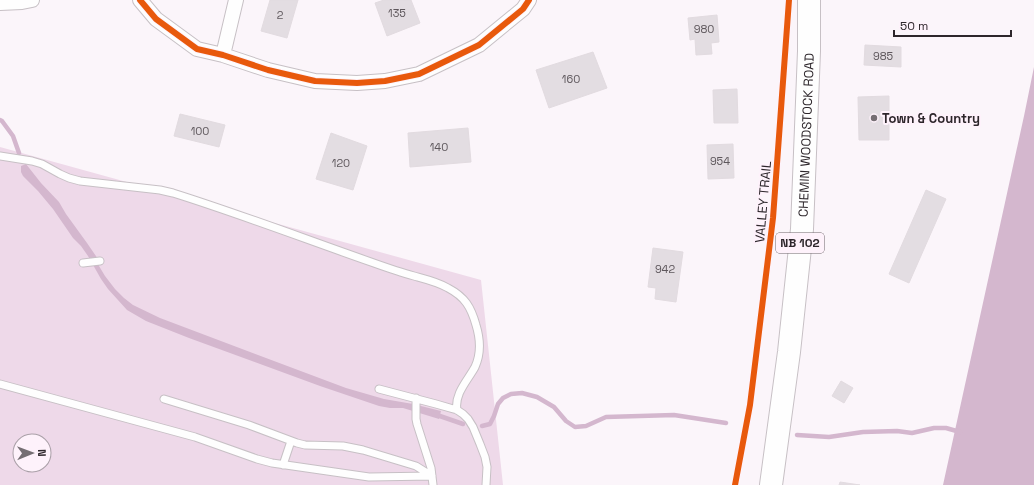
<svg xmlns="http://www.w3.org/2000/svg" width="1034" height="485" font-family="'Space Grotesk',sans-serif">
<rect width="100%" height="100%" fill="#fbf5fa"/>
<path fill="#eed9e9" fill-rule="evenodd" d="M0,147L481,280L503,485H0ZM20,441H44V465H20Z"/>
<path fill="#d4b7ce" d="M1034,67V485H943L1024,116Z
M26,164L41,183L59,202L66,214L87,243L98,259L99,266L105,276L115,289L124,298L133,305L160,318L346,388L384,399L413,404L441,411L439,419L403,408H390L379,406L320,386L189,338L146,321L127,310L108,289L101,279L88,256L81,246L73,238L53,209L38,191L23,176L21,172V166Z"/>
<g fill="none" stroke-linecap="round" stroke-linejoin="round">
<path stroke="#d4b7ce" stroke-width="4.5" d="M0,120L2,121L13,136L19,153
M434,414L463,424
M482,426L490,424L494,416L498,404L503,398L511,394L522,393L537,397L554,407L566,421L575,427L586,426L606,417L674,415L726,423
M797,435L829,437L863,432L897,431L912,433L934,428H946L960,432"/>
</g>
<path fill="#e3dde2" stroke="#e2dbe0" d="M270,0H298L287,38L261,31Z
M384,0H411L420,23L387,36L375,3Z
M717,15L719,42L711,43L712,54L696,55L695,39L690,40L688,18Z
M865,45L901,47V67L864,65Z
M593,52L607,88L549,108L536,70Z
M737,89L738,123H714L713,90Z
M889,96V140H859L858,97Z
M180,114L225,125L219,147L174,136Z
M468,128L471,162L410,167L408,133Z
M331,133L367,146L353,190L316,179Z
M733,144L734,178L708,179L707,145Z
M926,190L946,199L909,283L889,274Z
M653,248L683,252L676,302L655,299L656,288L648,287Z
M841,381L853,388L844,403L832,396Z
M840,482L860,485H839Z"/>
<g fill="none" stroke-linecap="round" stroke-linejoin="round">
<g stroke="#c7c0c5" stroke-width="9">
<path id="lane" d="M0,156L32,161L42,164L60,174L69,178L80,181L160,190L173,193C240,214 305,239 371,262C385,267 399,272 414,276C425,279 438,282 448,288C465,297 471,307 476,325C480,338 481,354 475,367C468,380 454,394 457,410
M83,263L100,261
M0,384L195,437L257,459L272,463L369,477L432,476
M379,389L436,404L457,410L463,414L468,419L473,427L480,444L485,457L487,467L486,485
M416,398V419L417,424L431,468L433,485
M164,399L249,425L297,443L305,445L343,446L363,450L416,466L432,476
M283,465L291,441"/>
</g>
<g stroke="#c7c0c5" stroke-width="16">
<path id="street" d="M140,0L156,19L197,49L223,55L268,70L315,81L357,83L385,81L419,74L479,45L523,9L529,0
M0,3L22,2L32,0
M223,55L236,0"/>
</g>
<g stroke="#c7c0c5" stroke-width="24">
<g id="primary">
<path id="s1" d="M771,485L789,352L802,229L809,51V0"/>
</g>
</g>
<use href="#lane" stroke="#fefefe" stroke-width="7"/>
<use href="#street" stroke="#fefefe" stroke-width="14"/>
<use href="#primary" stroke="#fefefe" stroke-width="22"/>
<g stroke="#fef2fb" stroke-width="8">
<path id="cycleway" d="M140,0L156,19L197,49L223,55L268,70L315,81L357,83L385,81L419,74L479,45L523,9L529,0
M735,485L750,405L773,218L789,0"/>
</g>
<use href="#cycleway" stroke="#e8590c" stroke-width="6"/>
</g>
<circle fill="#756e73" stroke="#fef2fb" stroke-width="1.5" cx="874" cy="118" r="4"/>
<g text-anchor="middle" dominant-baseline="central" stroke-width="4" stroke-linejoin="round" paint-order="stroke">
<g font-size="11" fill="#5e575c">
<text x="397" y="13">135</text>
<text x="280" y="15">2</text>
<text x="704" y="29">980</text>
<text x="883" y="56">985</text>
<text x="571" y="79">160</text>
<text x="200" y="131">100</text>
<text x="439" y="147">140</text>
<text x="720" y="161">954</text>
<text x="341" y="163">120</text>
<text x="665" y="269">942</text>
</g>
<rect fill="#fef2fb" stroke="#6c6369" stroke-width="1" x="776" y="233" width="48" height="20" rx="3"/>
<g font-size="12" font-weight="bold" fill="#2d262b">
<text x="800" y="243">NB 102</text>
</g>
<g font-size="13" font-weight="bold" fill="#2d262b" stroke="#fef2fb" text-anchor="start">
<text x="882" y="118">Town &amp; Country</text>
</g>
<g font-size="13" fill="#2d262b" stroke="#fef2fb">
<text stroke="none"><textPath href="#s1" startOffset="352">CHEMIN WOODSTOCK ROAD</textPath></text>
<text transform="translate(763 202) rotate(-85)">VALLEY TRAIL</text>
</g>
</g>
<g transform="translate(32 453) rotate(89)"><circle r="19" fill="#fef2fb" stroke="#aaa0a8"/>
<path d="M0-3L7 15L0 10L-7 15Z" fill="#756e73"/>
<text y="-6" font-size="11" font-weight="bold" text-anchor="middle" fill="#2d262b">N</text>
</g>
<path d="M894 30v6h117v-6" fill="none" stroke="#2d262b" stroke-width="2"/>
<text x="900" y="30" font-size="12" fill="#2d262b" stroke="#fef2fb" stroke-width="3" paint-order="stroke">50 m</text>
</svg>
